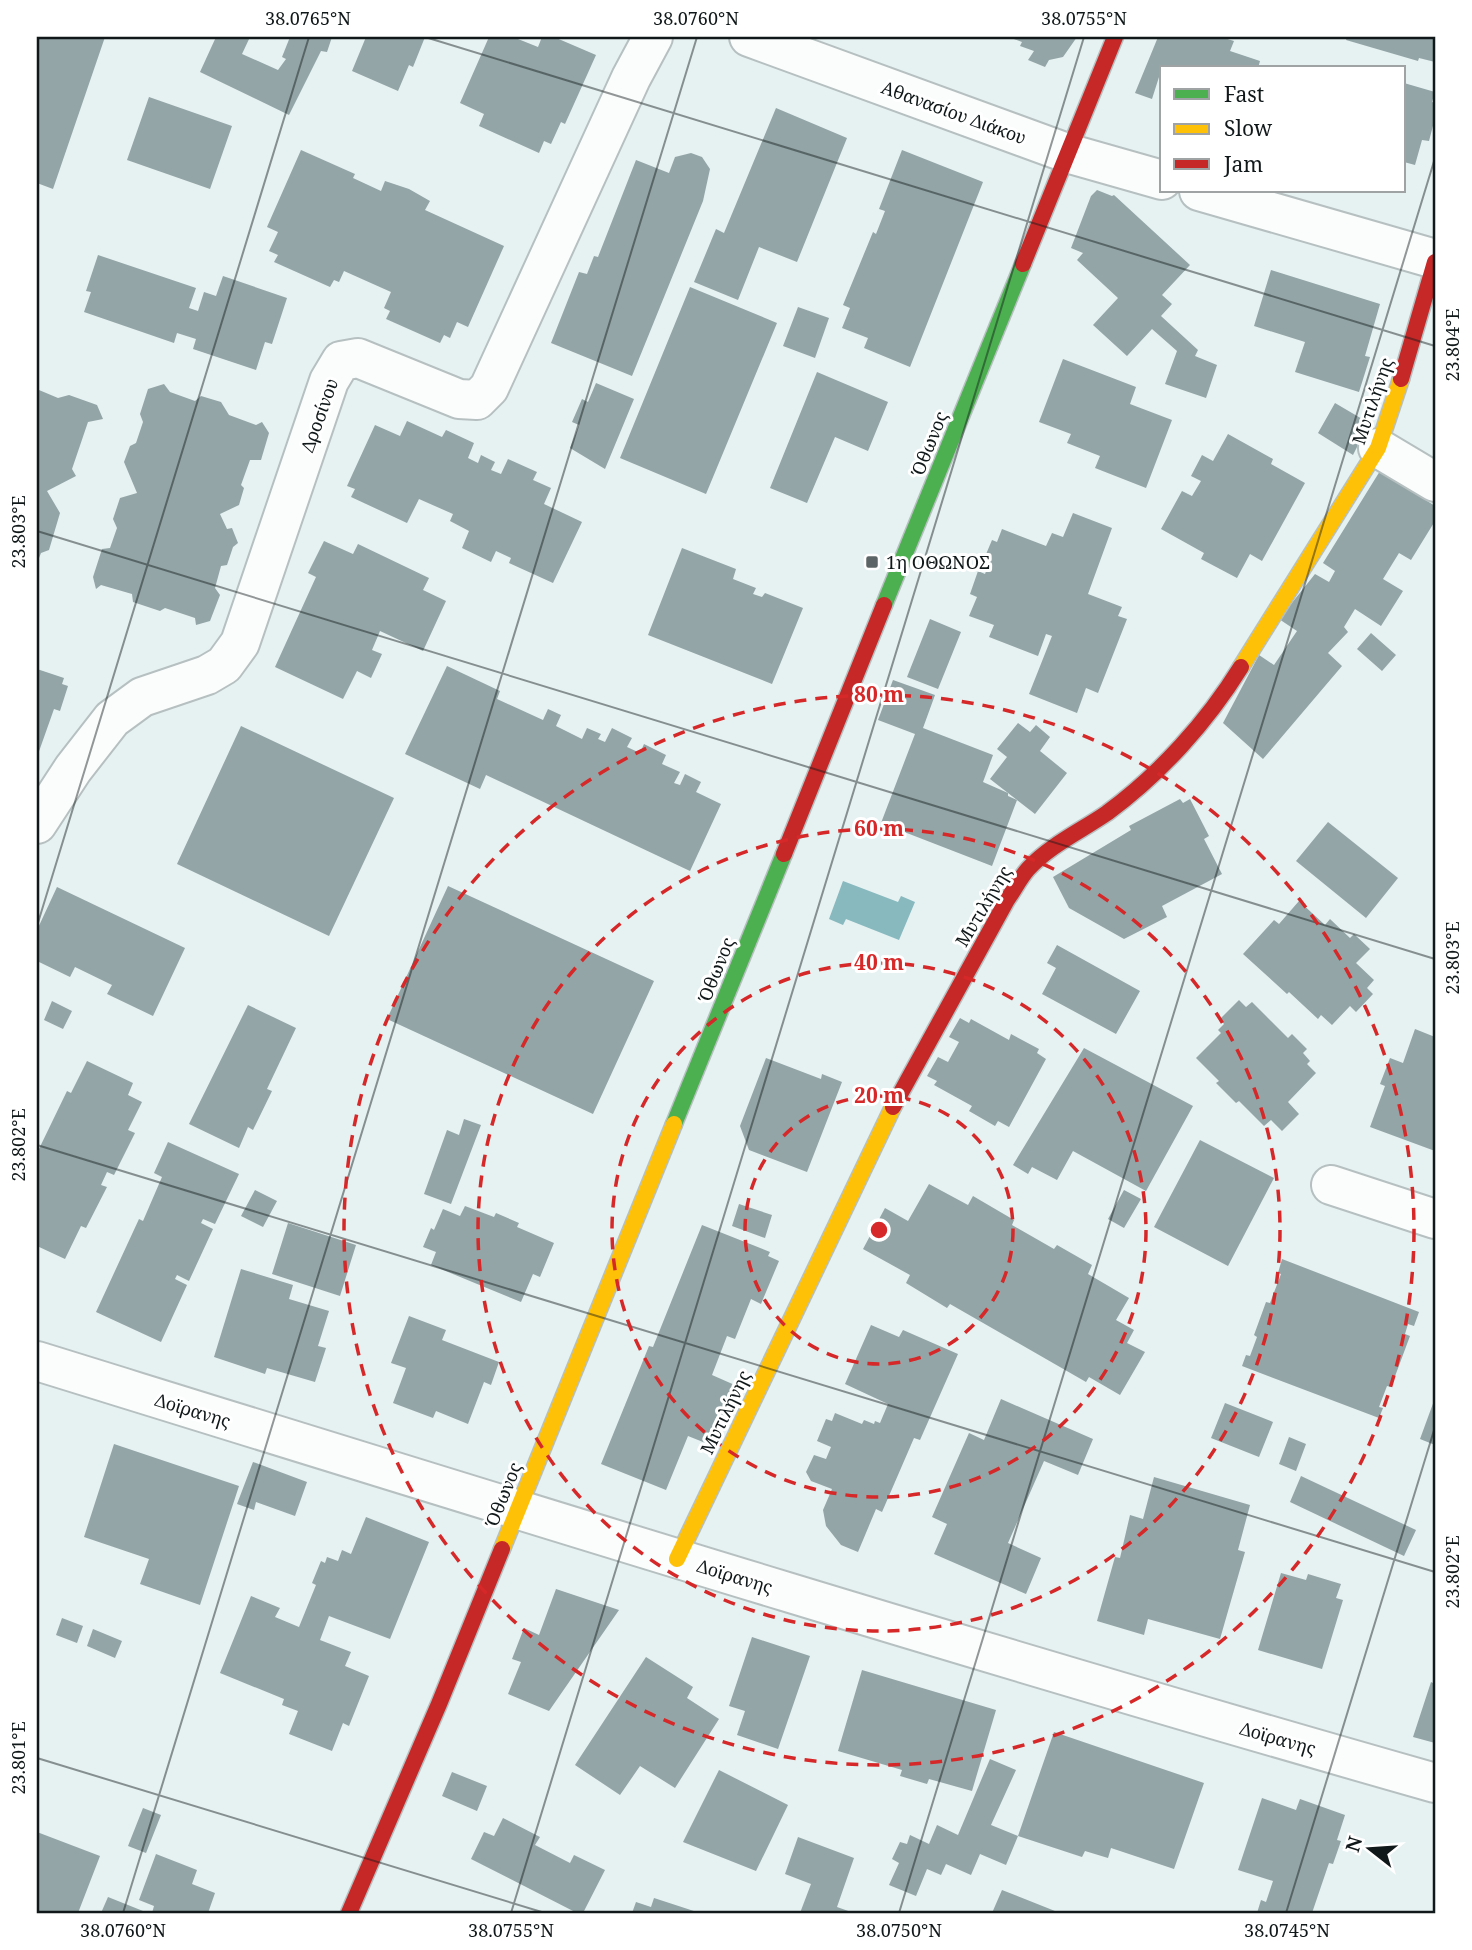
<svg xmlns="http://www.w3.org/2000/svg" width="1472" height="1950" font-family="'Noto Serif',serif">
<rect width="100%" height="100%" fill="#e6f1f2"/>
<path fill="#87b9bf" d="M843,881L898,902L901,896L915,902L899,940L846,919L843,925L829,919Z"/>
<path fill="#93a5a7" d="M37,37H105L53,189L37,183Z
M216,37H250L242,54L278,70L286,59L282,57L290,37H332L327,52L321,51L289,115L200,72Z
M366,37H425L413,67L409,65L398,91L352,71Z
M489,37H513L538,47L542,37H554L596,55L565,124L561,122L551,144L544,141L539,153L479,126L484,114L460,103Z
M1008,37H1077L1063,57L1049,60L1045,67L1028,60L1034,51L1020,46L1022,42Z
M1158,37H1221L1234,41L1230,51L1260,61L1258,68H1162V78L1159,77L1152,99L1135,93Z
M1347,37H1435V62L1419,58L1418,61L1346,40Z
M1404,83L1435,92L1432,102L1435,103V118L1429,141L1422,140L1415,165L1404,162Z
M149,97L232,126L210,189L127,160Z
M776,108L847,138L797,262L759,247L738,300L694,282L716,229L724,233Z
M301,150L355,174L353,178L381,191L385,181L409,189L430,201L425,210L504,246L468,327L457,322L450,338L444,335L440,343L386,319L390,311L384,308L391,292L344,271L339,282L334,280L330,287L274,262L278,255L269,251L278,232L267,227Z
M902,150L983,182L910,367L864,348L868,338L842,328L850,308L843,305L873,232L876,234L885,211L879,209Z
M691,153L702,157L710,169L703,201L632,376L551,343L579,272L587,274L594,256L598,257L636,160L669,173L675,157Z
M1097,190L1112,196L1114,195L1190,265L1162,295L1172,304L1161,316L1198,350L1195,356L1217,365L1206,398L1165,384L1177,351L1152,329L1127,356L1093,325L1118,298L1077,260L1083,253L1071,248L1091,196Z
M98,255L196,288L189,308L198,311L204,292L216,296L223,276L287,298L272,344L265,342L256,370L193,349L196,339L177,333L174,343L84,312L91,292L86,291Z
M1271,270L1380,304L1365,356L1370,357L1359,392L1295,372L1305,342L1254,326Z
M690,287L777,323L706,494L620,458Z
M798,307L829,318L815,358L783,346Z
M1063,359L1136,387L1130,404L1172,420L1146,488L1095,468L1100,456L1067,443L1071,434L1039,422Z
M817,372L888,402L868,451L835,437L807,503L770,488Z
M596,383L634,399L605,469L570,448L579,425L572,422L582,399L588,402Z
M164,384L170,392L195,401L201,396L221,402L229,415L256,425L262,422L269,433L261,460H250L241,485L244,488L239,505L220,514L227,529L232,528L238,543L233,547L227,565L221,566L215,588L220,595L210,621L196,625L195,618L165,608L160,611L133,602L132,594L101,585L96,589L93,577L102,549L110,548L117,528L113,519L120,498L137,493L124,462L130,446L136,443L143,422L140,414L148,389Z
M37,385L39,390L58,398L69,395L97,405L103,419L88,422L72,469L76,476L47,491L60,513L49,550L41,553L37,563Z
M1335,403L1369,423L1353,455L1318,433Z
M407,421L442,437L446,430L474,443L468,458L478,463L481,455L495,462L491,470L501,474L508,459L537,472L533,480L551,488L544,504L582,522L553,583L509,563L511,558L496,551L491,562L462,548L469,531L450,521L453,514L419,499L407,523L351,497L355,489L347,486L375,425L400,436Z
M1228,434L1273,459L1271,464L1305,483L1262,561L1250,554L1237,578L1201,559L1204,553L1161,529L1182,491L1192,496L1201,481L1191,476L1202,455L1213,461Z
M1380,471L1435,506V521L1411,560L1399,553L1383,579L1403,591L1381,626L1355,609L1344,627L1348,632L1328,653L1342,666L1263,759L1223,723L1259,655L1274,665L1297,631L1279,619L1315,574L1329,582L1335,571L1323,563Z
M1073,513L1112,528L1088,594L1122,607L1118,616L1127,619L1098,693L1086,688L1077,713L1029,694L1052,636L1046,634L1038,656L989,637L994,625L969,616L977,597L970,594L978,571L985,574L990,561L984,559L992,540L997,542L1002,529L1046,546L1052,533L1063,537Z
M324,541L353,554L358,544L429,578L423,590L446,601L423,651L380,631L372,650L382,654L371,678L357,671L343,699L275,667L316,577L308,573Z
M682,548L736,569L733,579L756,588L753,594L762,597L765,593L803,608L772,684L648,635Z
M930,619L961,632L938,689L907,677Z
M1371,633L1396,655L1382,671L1357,649Z
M447,666L500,691L497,699L543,720L548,709L561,715L556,726L582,739L587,728L601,734L598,739L605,742L612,728L632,738L627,747L640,753L644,744L666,755L662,764L680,772L674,783L680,785L685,774L701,782L696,792L721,804L690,871L486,775L480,789L405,754Z
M37,669L64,678L62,684L68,686L60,711L54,709L37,757Z
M893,680L935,695L923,728L993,755L983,782L1008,793L990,779L1007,757L997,749L1018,723L1030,732L1036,725L1050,737L1040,751L1067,773L1035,814L1008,793V796L1017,800L992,866L881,823L915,734L878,720Z
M241,726L394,798L329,936L177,864Z
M1180,799L1183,803L1190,799L1209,836L1204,839L1222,874L1162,906L1167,917L1124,939L1069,908L1053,877L1131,830L1129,826Z
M1328,822L1398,878L1366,918L1296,861Z
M448,886L654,981L593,1114L387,1019Z
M57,887L185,948L153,1016L107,994L112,985L75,967L70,977L37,961V930Z
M1299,901L1325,925L1330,919L1350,938L1354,934L1370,949L1356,963L1374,980L1367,988L1373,994L1356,1012L1350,1006L1332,1025L1321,1015L1318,1019L1289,992L1287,994L1243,954L1274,920L1279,924Z
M1057,945L1140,991L1116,1034L1042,994L1056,968L1047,963Z
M1239,1000L1246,1007L1252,1002L1288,1038L1292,1034L1307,1049L1303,1053L1310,1061L1307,1064L1316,1073L1288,1102L1299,1114L1282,1131L1271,1120L1264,1126L1239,1101L1236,1103L1216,1083L1219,1081L1196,1058L1221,1033L1218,1030L1224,1024L1220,1019Z
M52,1001L72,1011L63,1029L44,1020Z
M248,1005L296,1028L267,1089L272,1091L253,1130L248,1127L239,1148L189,1124Z
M960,1018L969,1023L971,1019L1009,1040L1011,1034L1039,1049L1037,1053L1046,1059L1009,1127L998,1121L995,1126L969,1111L972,1106L934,1085L937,1081L927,1076L938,1057L948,1062L959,1042L949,1037Z
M1415,1029L1435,1037V1151L1370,1127L1385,1086L1380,1084L1390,1058L1403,1063Z
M1084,1048L1193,1106L1146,1191L1073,1151L1057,1180L1032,1167L1028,1174L1013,1165Z
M766,1058L821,1079L822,1074L842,1082L807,1172L749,1150L740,1126Z
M87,1061L133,1083L128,1095L142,1102L128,1130L135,1133L114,1175L107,1172L101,1185L107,1187L86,1228L81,1226L65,1259L37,1246V1153L67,1091L71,1093Z
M464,1119L481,1125L451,1204L424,1194L447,1130L459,1135Z
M1200,1140L1274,1178L1228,1266L1154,1227Z
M168,1142L239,1174L215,1224L203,1219L201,1223L213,1229L189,1281L177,1275L175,1279L187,1285L161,1342L96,1312L139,1219L143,1221L162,1177L154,1173Z
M929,1184L968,1205L973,1196L1014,1220L1012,1225L1054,1249L1057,1245L1092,1265L1088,1274L1129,1298L1116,1320L1134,1330L1127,1343L1145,1352L1120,1395L1089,1377L1086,1382L950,1304L947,1308L906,1283L910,1275L863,1249L885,1208L908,1221Z
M255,1190L277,1201L263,1227L241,1216Z
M1124,1190L1141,1199L1124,1228L1108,1219Z
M739,1204L772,1215L765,1238L732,1226Z
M465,1206L494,1217L496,1213L519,1223L517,1227L554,1243L540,1277L533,1274L521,1302L431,1265L436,1252L423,1247L431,1228L434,1230L443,1209L460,1216Z
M288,1223L356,1245L340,1296L272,1274Z
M702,1225L770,1252L768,1256L779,1261L761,1304L751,1299L735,1339L727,1336L712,1375L737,1386L713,1446L688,1436L666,1490L601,1464L649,1346L653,1347Z
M1282,1259L1419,1312L1414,1326L1408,1324L1405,1334L1410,1336L1391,1387L1387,1386L1379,1407L1383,1408L1379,1418L1242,1366L1246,1355L1250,1356L1257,1337L1254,1335L1266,1302L1270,1303L1281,1274L1278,1273Z
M241,1269L293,1285L289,1299L329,1311L318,1346L326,1348L315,1382L267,1368L265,1374L214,1357Z
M409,1316L446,1330L442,1340L499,1362L491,1385L484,1382L468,1424L436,1411L433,1418L393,1403L406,1368L391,1363Z
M871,1325L899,1337L903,1330L958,1354L920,1440L914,1438L882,1512L876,1509L858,1552L841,1545L826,1526L823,1510L832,1489L811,1481L806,1472L814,1455L826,1459L831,1447L817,1441L826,1419L832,1421L835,1413L862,1424L864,1420L874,1424L875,1421L880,1423L888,1404L845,1384Z
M1435,1398V1445L1420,1439Z
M1001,1399L1093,1439L1078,1475L1044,1461L1008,1543L1041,1558L1026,1594L934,1554L947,1524L932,1517L969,1433L984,1440Z
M1225,1403L1273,1422L1259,1457L1211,1438Z
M1289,1437L1306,1444L1296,1471L1279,1464Z
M114,1444L239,1486L200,1605L140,1584L149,1559L84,1537Z
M253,1462L307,1482L295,1516L256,1502L254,1510L237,1504Z
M1301,1476L1416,1530L1404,1556L1290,1502Z
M1154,1477L1250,1505L1238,1550L1245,1552L1220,1639L1148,1619L1144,1635L1097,1621L1115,1557L1120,1558L1130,1515L1143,1519Z
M366,1517L429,1542L390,1639L329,1616L320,1640L351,1652L345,1666L369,1676L349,1726L343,1723L332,1751L289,1734L298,1711L282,1705L284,1699L220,1673L251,1596L280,1608L275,1617L299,1627L316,1585L312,1583L321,1561L325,1563L327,1557L338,1561L342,1550L351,1554Z
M1281,1573L1306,1580L1308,1574L1341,1584L1336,1598L1343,1600L1322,1669L1258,1650Z
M556,1589L619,1610L549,1711L508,1694L521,1662L512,1659L524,1628L539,1635Z
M62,1618L83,1626L77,1643L56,1635Z
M93,1629L122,1641L115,1658L87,1646Z
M752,1637L810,1656L778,1749L737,1735L745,1711L729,1706Z
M646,1657L693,1687L687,1698L719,1719L675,1788L640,1766L620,1795L575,1765Z
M862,1670L996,1710L972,1791L929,1779L927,1784L900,1776L902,1770L838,1751Z
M1431,1682L1435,1684V1743L1413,1737Z
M1054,1732L1204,1783L1174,1869L1111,1848L1108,1858L1085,1851L1082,1857L1018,1836Z
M990,1759L1016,1770L991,1825L1018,1836L1006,1865L980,1854L971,1875L946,1864L941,1875L927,1869L916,1896L889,1885L899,1863L892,1859L900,1842L907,1844L910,1835L929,1844L937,1825L958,1835Z
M719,1770L788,1805L756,1871L683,1842Z
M452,1772L487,1786L477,1811L442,1796Z
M1262,1798L1296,1810L1300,1799L1345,1815L1337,1840L1341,1841L1333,1864L1329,1863L1312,1913H1257L1261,1900L1266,1902L1273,1881L1238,1870Z
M143,1808L161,1815L146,1853L128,1846Z
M503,1818L540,1837L535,1845L570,1863L574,1855L605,1870L583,1913H577L471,1859L484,1832L494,1836Z
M37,1832L100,1856L78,1913H37Z
M798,1837L854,1858L837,1907L854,1913H800L811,1884L785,1874Z
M156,1854L197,1870L192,1884L215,1893L208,1913H152L154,1906L139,1900Z
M1002,1890L1060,1913H992Z
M108,1897L148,1913H101Z
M654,1898L700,1913H632L636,1902L651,1907Z"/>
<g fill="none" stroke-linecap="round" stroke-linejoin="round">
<g stroke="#b7c0c0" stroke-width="42">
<path id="street" d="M749,37L1067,153L1162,180
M1199,191L1435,259
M1378,448L1435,482
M37,824L73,769L112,719L142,697L207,675L224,665L240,643L329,381L341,361L358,358L459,399L477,400L489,388L631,78L653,37
M1331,1185L1435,1219
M37,1361C502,1505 967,1650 1435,1783"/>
</g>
<g stroke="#b7c0c0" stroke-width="19">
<path id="fast" d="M884,605L1023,264
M674,1124L784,854"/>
</g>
<g stroke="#b7c0c0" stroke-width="19">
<path id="slow" d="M1241,667L1378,448L1401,379
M502,1549L674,1124
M677,1559L893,1107"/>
</g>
<g stroke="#b7c0c0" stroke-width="19">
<path id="jam" d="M1023,264L1115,37
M1401,379L1435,262
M784,854L884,605
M893,1107L1007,900C1014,890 1020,878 1028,869C1050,845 1081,831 1107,813C1160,774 1207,722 1241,667
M349,1913L439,1704L502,1549"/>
</g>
<use href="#street" stroke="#fbfdfd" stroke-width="38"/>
<use href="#fast" stroke="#4caf50" stroke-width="16"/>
<use href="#slow" stroke="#ffc107" stroke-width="16"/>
<use href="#jam" stroke="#c62828" stroke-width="16"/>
</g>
<path fill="none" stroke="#111819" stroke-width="2" stroke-opacity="0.45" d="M425,37L1435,346M37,531L1435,959M37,926L309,37M37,1145L1435,1572M37,1758L545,1913M123,1913L697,37M511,1913L1084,37M899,1913L1435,158M1286,1913L1435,1427"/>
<g fill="none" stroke="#d62828" stroke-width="3.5" stroke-dasharray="12 9">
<circle cx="879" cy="1230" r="134"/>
<circle cx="879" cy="1230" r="267"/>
<circle cx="879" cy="1230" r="401"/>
<circle cx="879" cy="1230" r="535"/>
</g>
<rect fill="#5c6465" stroke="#fff" stroke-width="2.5" x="865" y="555" width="14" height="14" rx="3.5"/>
<g text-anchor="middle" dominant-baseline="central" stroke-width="6" stroke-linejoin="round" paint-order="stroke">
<g font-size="18" fill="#111819" stroke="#fff">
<text transform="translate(954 112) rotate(20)">Αθανασίου Διάκου</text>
<text transform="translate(1372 401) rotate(-71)">Μυτιλήνης</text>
<text transform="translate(319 415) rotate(-70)">Δροσίνου</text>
<text transform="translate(929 443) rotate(-68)">Όθωνος</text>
<text transform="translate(983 906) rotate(-59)">Μυτιλήνης</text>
<text transform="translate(716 969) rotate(-68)">Όθωνος</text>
<text transform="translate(193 1410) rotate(17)">Δοϊρανης</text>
<text transform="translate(725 1412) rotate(-64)">Μυτιλήνης</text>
<text transform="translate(503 1494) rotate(-68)">Όθωνος</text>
<text transform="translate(735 1576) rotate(17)">Δοϊρανης</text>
<text transform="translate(1278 1738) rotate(16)">Δοϊρανης</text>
</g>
<g font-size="18" fill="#111819" stroke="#fff" text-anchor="start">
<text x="886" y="562">1η ΟΘΩΝΟΣ</text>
</g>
</g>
<circle cx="879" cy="1230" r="10" fill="#d62828" stroke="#fff" stroke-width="3.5"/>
<g font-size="21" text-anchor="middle" font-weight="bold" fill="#d62828" stroke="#fff" stroke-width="6" stroke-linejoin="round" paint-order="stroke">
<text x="879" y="702">80 m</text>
<text x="879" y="836">60 m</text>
<text x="879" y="970">40 m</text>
<text x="879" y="1103">20 m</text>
</g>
<rect width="1472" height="1950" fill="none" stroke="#ffffff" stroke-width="77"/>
<rect x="1160" y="66" width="245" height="126" fill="#ffffff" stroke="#a0a3a3" stroke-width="2"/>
<rect x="1174" y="89" width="35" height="10" fill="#4caf50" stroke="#a0a3a3" stroke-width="2"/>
<text x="1224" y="102" font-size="21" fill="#111819">Fast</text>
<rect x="1174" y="124" width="35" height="10" fill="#ffc107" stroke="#a0a3a3" stroke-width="2"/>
<text x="1224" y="136" font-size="21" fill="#111819">Slow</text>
<rect x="1174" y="159" width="35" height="10" fill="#c62828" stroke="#a0a3a3" stroke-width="2"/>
<text x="1224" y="172" font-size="21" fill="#111819">Jam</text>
<g transform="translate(1370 1849) rotate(287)" stroke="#ffffff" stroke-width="5" paint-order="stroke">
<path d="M0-5L12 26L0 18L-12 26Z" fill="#111819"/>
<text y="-10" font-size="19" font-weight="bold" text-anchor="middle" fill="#111819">N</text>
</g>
<rect x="38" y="38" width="1396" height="1874" fill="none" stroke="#111819" stroke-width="2.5"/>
<g font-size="18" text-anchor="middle" fill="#111819">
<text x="308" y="25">38.0765°N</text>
<text x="696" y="25">38.0760°N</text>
<text x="1084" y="25">38.0755°N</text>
<text transform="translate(1453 345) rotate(-90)" y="6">23.804°E</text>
<text transform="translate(19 532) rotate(-90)" y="6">23.803°E</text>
<text transform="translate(1453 958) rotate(-90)" y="6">23.803°E</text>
<text transform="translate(19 1145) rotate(-90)" y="6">23.802°E</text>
<text transform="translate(1453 1572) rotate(-90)" y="6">23.802°E</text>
<text transform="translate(19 1758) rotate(-90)" y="6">23.801°E</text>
<text x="123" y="1937">38.0760°N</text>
<text x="511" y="1937">38.0755°N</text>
<text x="899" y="1937">38.0750°N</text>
<text x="1287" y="1937">38.0745°N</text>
</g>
</svg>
